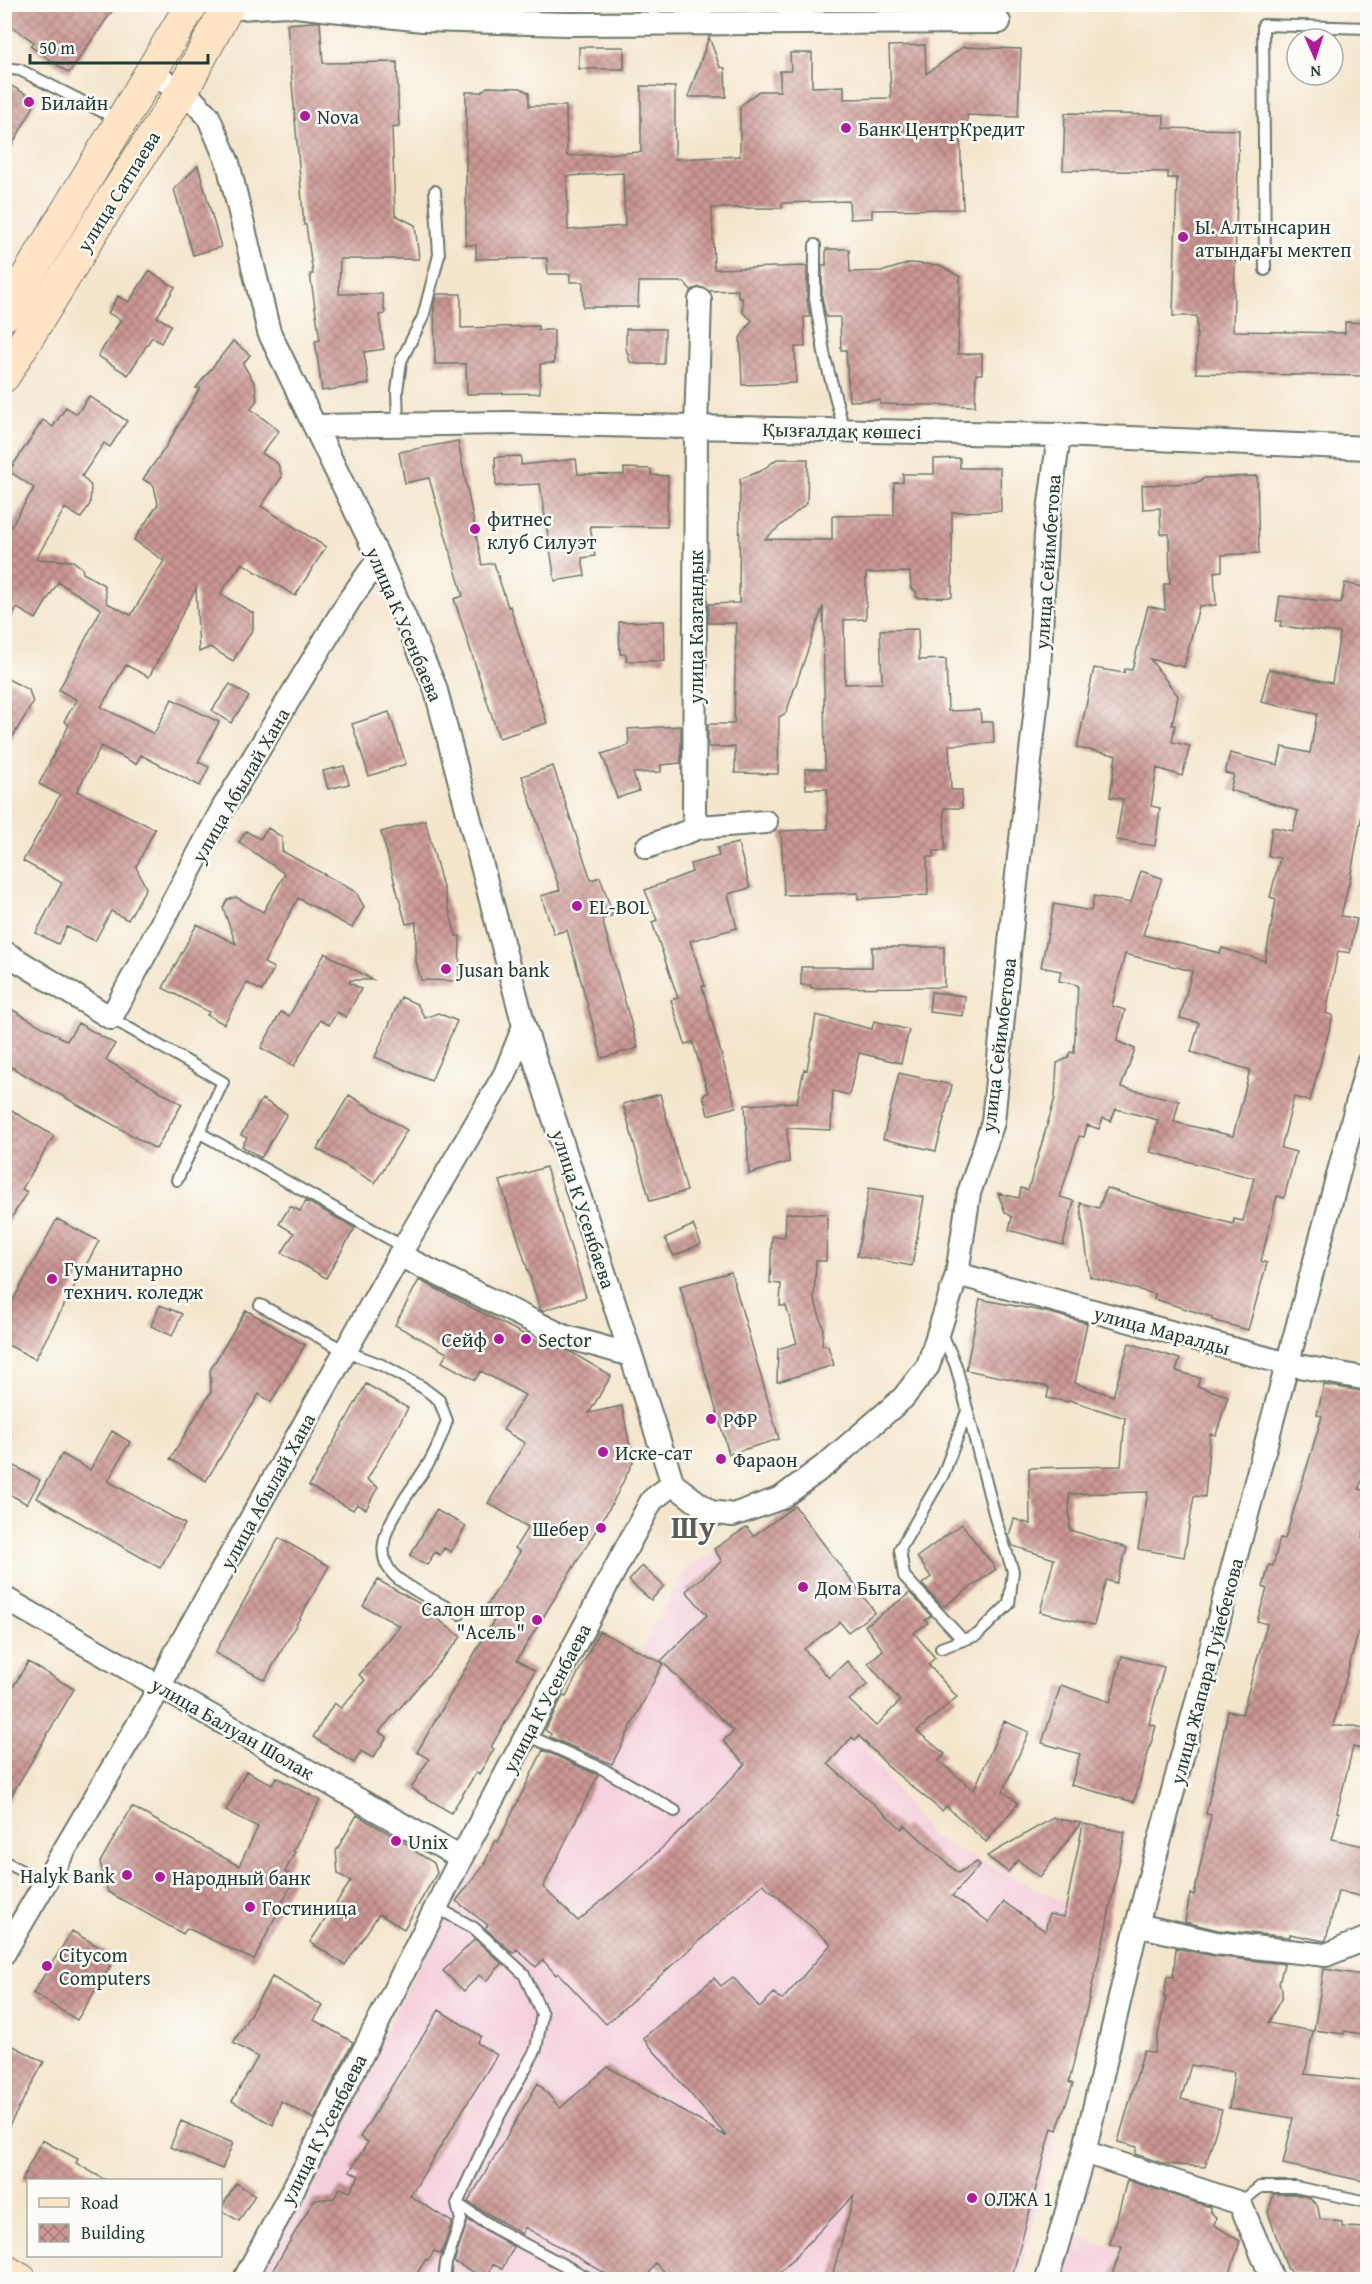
<svg xmlns="http://www.w3.org/2000/svg" width="1372" height="2284" font-family="'Gentium Book Plus',serif">
<defs>
<pattern id="building-cross-hatch" width="8" height="8" patternUnits="userSpaceOnUse" patternTransform="scale(1.5)"><rect width="8" height="8" fill="#cb9693"/><path d="M0 0l8 8M0 8l8-8" fill="none" stroke="#a47c79"/></pattern>
</defs>
<rect width="100%" height="100%" fill="#fdfcf7"/>
<filter id="ink" filterUnits="userSpaceOnUse"><feTurbulence type="fractalNoise" baseFrequency=".0167" numOctaves="2"/><feDisplacementMap in="SourceGraphic" scale="12" xChannelSelector="R" yChannelSelector="G"/><feConvolveMatrix kernelMatrix="1 2 1 2 8 2 1 2 1" color-interpolation-filters="sRGB"/></filter>
<filter id="wash" filterUnits="userSpaceOnUse"><feTurbulence type="fractalNoise" baseFrequency=".008" numOctaves="4" result="noise"/><feDisplacementMap in="SourceGraphic" scale="24" xChannelSelector="R" yChannelSelector="G"/><feGaussianBlur stdDeviation="1.35" result="paint"/><feColorMatrix in="noise" values="0 0 0 0 0 0 0 0 0 0 0 0 0 0 0 0 0 1.4 0 .05"/><feComposite in="paint" operator="in"/></filter>
<g filter="url(#wash)">
<rect width="100%" height="100%" fill="#f4e6cd"/>
<path fill="#f4cfdc" d="M727,1544L813,1678L931,1837L1099,1919L1053,2147L1018,2279L259,2280L471,1861L511,1884L686,1569Z
M1076,2236L1209,2275L1219,2280H1063Z"/>
<g id="blocks">
<path fill="url(#building-cross-hatch)" fill-rule="evenodd" d="M11,4H117L69,73L30,46L34,42L4,21V14Z
M313,22H320L323,63L397,62L399,127L392,128L395,215L415,225L419,259H340L339,294H382L385,314L379,315L384,349L364,352L369,384L322,391L315,341L320,340L310,274H313L306,225H304L287,24Z
M709,37L720,67L725,68L726,97H688Z
M925,45L926,74L963,47L1021,49L1018,117L967,115L968,132L960,133L963,209L872,210V218L850,219L849,201L782,203V208H712L714,269L807,266V299L810,317H804L805,347H795L796,383L742,385L740,338L752,320L743,313L742,298H738V290L709,291L700,287L691,290L684,282H639L638,307H583V282H570V274H548L547,258L476,259V245H466V92H481L487,87L521,88L529,93V106H566L567,156L641,152V86L675,87V159L740,156V106L759,91H780V71H791L790,53H812V87L844,86V99L891,98L889,46ZM623,173L625,226L568,230L567,176Z
M579,47H624V69H579Z
M4,82L37,100L4,160Z
M1065,113L1164,115V128L1239,130L1233,331L1345,333V322L1368,323V376L1196,373L1197,316H1173L1177,178H1168V172L1063,170Z
M198,166L221,247L193,255L174,189Z
M826,249H849L850,272L884,271L910,263L940,265L960,277L958,354H982V374H976L975,406L880,404V400L849,401L846,350H841L840,317H826L822,298V265H826Z
M149,271L175,287L157,317L171,325L161,343L152,337L128,375L98,356L121,320L108,313L118,296L129,302Z
M437,294H461V328L538,326V330H554V363L540,364V393L467,394L466,364H435L434,303Z
M626,329H665L664,364H637L630,362L626,348Z
M233,341L250,355L243,364L255,384L257,400L251,409L279,431L262,453L278,464L282,477L261,506L326,547L295,596L242,563L220,594L253,613V629L233,661L210,647L199,652L196,588L149,677L126,665L101,707L154,734L172,699L219,722L198,762L209,767L200,786L141,755L136,764L101,746L77,791L155,829L136,867L146,888L128,920L111,911L95,941L67,927L58,944L36,933L62,883L23,861L60,795L39,784L69,725L64,721L77,700L59,690L101,609L58,582L36,619L17,608L4,630V538L34,488L9,471L43,420L53,427L66,407L77,414L89,396L127,421L110,447L104,443L82,476L91,486L90,504L81,518L65,508L36,559L73,561L82,568L83,573L104,585L107,603L131,615L164,561L134,540L158,504L154,486L143,479L165,448L200,388H196Z
M458,441L482,565L494,563L508,607L510,606L547,723L499,738L454,599L463,596L429,478L405,483L399,452Z
M521,456V465L576,459L578,474L624,475V468L651,469V475L668,476L667,527L590,526L595,556L582,558L585,576L555,581L540,484L496,486L495,457Z
M960,458V468H1000L1001,511L952,512V597L917,598L916,591L911,589L910,572L866,573V619L844,620L845,684L882,683L880,630L918,629L919,660L946,659L948,711L980,710L981,722H993L994,743L949,745L951,790H962V808H944L945,851H934V857H927L928,895L858,899V893L784,895L781,831L828,829L827,789H806L805,769H825L823,606L786,713L779,717L778,774L735,773V747H708V724H734L736,623H708L709,604L739,603L740,479L761,471L777,459H808L807,503L765,539L832,540V516L894,515V483L903,482V474H934V459Z
M1257,476L1259,553L1222,555V571L1214,572L1216,605L1199,606L1184,667L1150,659L1178,696L1172,725H1175L1172,742L1190,746L1182,776L1157,768L1151,806L1160,808L1155,846L1116,840L1123,799L1110,797L1116,755L1077,748L1094,668L1124,673L1125,669L1132,670L1148,606L1165,610L1164,584H1170L1169,534H1161L1160,508L1143,509L1142,485L1196,483L1205,478Z
M1345,583L1368,588V799L1365,798L1350,879L1341,916L1357,919L1350,953L1338,951L1326,1013L1333,1016L1310,1101L1294,1097L1281,1148L1296,1152L1284,1198L1277,1196L1261,1261L1267,1263L1248,1330L1212,1320V1317L1154,1299L1155,1294L1090,1277L1080,1203L1099,1208L1106,1188L1151,1202L1233,1224L1234,1219L1243,1221L1254,1178L1150,1152L1158,1120L1116,1109L1111,1121L1103,1118L1099,1129L1087,1125L1084,1137L1079,1136L1060,1197L1074,1201L1063,1245L1009,1230L1012,1217L1005,1212L998,1193L1019,1198L1021,1188L1028,1190L1055,1098L1057,1063L1068,1058L1070,1052L1074,1053L1078,985L1059,981L1061,971L1041,967L1054,904L1091,911L1094,896L1131,903L1141,871L1162,878L1143,935L1220,953L1222,948L1265,961L1276,899L1270,897L1280,858L1268,856L1272,827L1293,831L1298,811L1230,790L1234,775L1225,773L1230,753L1278,765L1282,747L1310,753L1317,714L1261,702L1269,669L1332,683L1340,633L1280,626L1281,621H1276L1280,596L1341,603ZM1125,954L1192,971L1180,1018L1199,1023L1191,1052L1250,1070L1233,1136L1174,1122L1179,1101L1121,1087L1135,1049L1117,1041L1125,1010L1112,1006Z
M664,621L665,661H626V654H620L619,622Z
M4,677L29,690L33,703L4,751Z
M230,684L249,697L231,723L212,710Z
M389,712L406,764L369,776L352,724Z
M681,726V763L661,765V772L633,773L639,791L617,798L602,754L629,745L628,729Z
M344,766L349,784L328,789L323,771Z
M553,766L591,880L600,877L613,915L602,919L638,1048L602,1058L567,930L554,934L541,896L560,890L522,776Z
M425,820L456,936H460L459,981L421,980L416,961V922L406,924L381,832Z
M268,828L282,837V851L356,892L364,907L352,928L298,898L264,963L274,968L262,991L247,983L224,1024L207,1015L209,1012L163,988L197,924L236,944L223,908L227,900L236,897L263,912L285,874L239,842L246,831L260,839Z
M738,843L750,888L728,894L737,928L690,941L705,986H702L736,1107L708,1115L703,1095L708,1093L693,1042L685,1044L671,1000L678,998L652,922L657,920L645,890L692,872L690,864L719,856L717,848Z
M872,947H944V987L811,988V985H801V967H872Z
M325,953L373,980H350L349,982L361,989L346,1017L337,1012L329,1025L320,1020L294,1066L261,1048L281,1012L289,1016Z
M931,992L965,996L963,1016L929,1012Z
M401,997L417,1004L425,1018L438,1013L457,1021L431,1081L375,1057Z
M4,1005L67,1041L78,1023L115,1044L106,1060L182,1104L156,1149L4,1063Z
M816,1015L872,1029L874,1021L909,1030L901,1063L859,1053L849,1095L833,1091L831,1130L787,1128L789,1162L749,1174L745,1105L797,1102L804,1069L807,1070Z
M899,1073L952,1085L936,1151L883,1139Z
M660,1094L687,1191L650,1201L623,1104Z
M349,1095L407,1130L375,1183L317,1149Z
M262,1099L287,1114L261,1158L242,1146L247,1138L241,1135Z
M4,1106L54,1136L22,1189L27,1192L4,1230Z
M546,1167L586,1297L542,1311L540,1309L500,1181Z
M869,1188L924,1197L912,1266L857,1256Z
M306,1201L355,1228L326,1278L282,1253L294,1233L279,1224L290,1206L300,1211Z
M786,1213L827,1214L826,1261H816L814,1298L823,1327L822,1345L828,1346L834,1365L777,1382L778,1349L797,1343L786,1306H780L781,1284L770,1283L772,1236L785,1237Z
M57,1219L99,1241L35,1359L4,1343V1317Z
M693,1225L701,1244L674,1256L665,1238Z
M731,1272L779,1439L729,1454L680,1286Z
M419,1280L552,1349L550,1345L571,1352L611,1376L589,1413L622,1406L633,1462L612,1504L517,1660L535,1671L491,1747L494,1749L479,1774L476,1773L451,1813L411,1788L429,1759L417,1752L497,1615L486,1607L520,1552L515,1548L528,1527L488,1503L525,1443L503,1430L525,1395L481,1371L475,1380L442,1362L447,1353L395,1325Z
M980,1299L1046,1312L1087,1323L1075,1383L1113,1396L1129,1343L1180,1359L1176,1371L1200,1378L1197,1386L1228,1396L1216,1435L1210,1434L1205,1497L1194,1496L1184,1557L1138,1549L1148,1492L1069,1494L1070,1530L1127,1548L1116,1583L1106,1580L1094,1625L1040,1612L1054,1559L1013,1546L1009,1536L1014,1519L1030,1524L1029,1468L1121,1466L1125,1418L1069,1400L1068,1402L1047,1398L1049,1387L966,1370Z
M160,1305L182,1314L172,1336L151,1326Z
M246,1310L305,1345L271,1402L259,1394L206,1481L170,1459L211,1392L210,1370Z
M366,1384L408,1408L367,1480L378,1487L366,1509L357,1504L353,1510L309,1486Z
M1324,1385L1368,1392V1459L1359,1489L1368,1491V1518L1362,1537L1368,1539V1632L1359,1630L1333,1726H1355L1368,1729V1751L1353,1747L1337,1812L1339,1813L1332,1839L1368,1847V1898L1338,1891L1326,1940L1324,1941L1290,1934V1937L1218,1930L1185,1922L1190,1894L1194,1895L1211,1815L1206,1814L1228,1711L1242,1714L1267,1624L1257,1621L1267,1589L1263,1587L1269,1565L1273,1566L1280,1538L1285,1539L1306,1470L1322,1416L1317,1415Z
M112,1431L130,1442L108,1481L185,1524L160,1568L37,1498L62,1454L90,1470Z
M4,1460L40,1480L27,1504L4,1491Z
M795,1506L875,1612L848,1632L840,1622L804,1649L829,1678L847,1661L868,1684L849,1700L876,1726L900,1701L868,1663L883,1650L865,1626L910,1593L931,1616L925,1620L928,1623L914,1633L935,1658L928,1664L957,1697L917,1731L945,1754L939,1761L974,1790L1004,1721L1029,1732L1003,1791L1018,1803L986,1842L946,1806L942,1811L892,1770L859,1736L855,1740L852,1737L828,1764L902,1829L905,1825L958,1873L977,1862L980,1865L952,1896L989,1922L1004,1902L1045,1931L1049,1914L1064,1917L1083,1824L1125,1832L1106,1928L1069,2082L1073,2084L1057,2130L1052,2128L1011,2280H831L854,2195L773,2280H673L655,2263L646,2280H617L525,2227L522,2234L468,2202L538,2083L560,2108L608,2067L727,2137L643,2038L714,1978L721,1986L733,1977L760,2008L774,1993L782,2000L831,1944L763,1884L606,2024L558,1973L556,1975L543,1960L536,1967L517,1949L513,1953L485,1928L488,1925L456,1901L483,1866L495,1841L498,1842L543,1750L598,1775L543,1887L578,1921L645,1864L697,1815L745,1764L723,1741L734,1731L661,1661L707,1615L686,1591L722,1561L714,1549L747,1527L753,1536Z
M436,1510L466,1526L451,1552L444,1548L440,1555L435,1552L427,1565L410,1556Z
M962,1524L996,1569L943,1607L922,1584L931,1577L917,1557Z
M279,1538L329,1566L265,1680L215,1653Z
M642,1566L664,1586L651,1600L629,1581Z
M378,1580L436,1613L434,1616L461,1637L379,1732L387,1737L373,1758L361,1751L354,1763L313,1737L334,1703L341,1708L365,1680L359,1675L400,1626L363,1606Z
M599,1631L663,1663L612,1764L550,1737L551,1734L545,1730L563,1696L566,1697Z
M1122,1656L1164,1667L1149,1724L1156,1726L1134,1802L1071,1785L1080,1754L1042,1743L1061,1685L1110,1702Z
M28,1662L74,1689L4,1808V1702Z
M246,1771L272,1784L276,1777L320,1800L293,1851L295,1852L285,1872L295,1877L254,1960L187,1928L183,1934L108,1892L100,1862L132,1807L239,1866L258,1827L226,1811Z
M357,1815L414,1848L413,1850L434,1863L437,1873L404,1929L379,1914L345,1965L310,1942L351,1881L338,1874L336,1851Z
M1053,1818L1081,1823L1040,1877L1018,1860L1008,1872L987,1856Z
M72,1931L116,1957L77,2020L33,1993Z
M475,1939L502,1964L486,1981L479,1975L464,1991L443,1971Z
M1176,1948L1214,1956L1284,1964L1279,1984L1282,1989V1997L1268,2023L1313,2031L1305,2074L1368,2081V2182L1283,2164L1293,2118L1229,2108L1234,2072L1191,2065L1181,2099L1222,2110L1205,2167L1165,2164L1135,2154L1137,2147L1118,2142L1144,2050L1154,2053L1166,1997H1164L1167,1976L1173,1977Z
M1324,1969L1368,1976V2035L1345,2031L1344,2034L1314,2030Z
M272,1977L323,2006L314,2020L353,2042L314,2119L281,2101L273,2125L232,2101L258,2057L233,2043Z
M439,2010L481,2036L477,2043L497,2055L410,2196L452,2222L441,2254L434,2251L428,2260L426,2259L413,2280H267L314,2200L334,2198L340,2188L350,2192L359,2176L350,2171L368,2142L360,2137Z
M4,2041L44,2062L4,2135Z
M181,2121L233,2143L222,2169L170,2147Z
M42,2140L78,2159L76,2163L107,2181H21Z
M1127,2180L1210,2207V2211L1216,2218L1214,2225L1240,2241L1228,2280H1110L1122,2247L1110,2244Z
M236,2183L255,2195L239,2221L220,2210Z
M1274,2194H1294L1310,2198L1318,2207L1320,2219L1342,2222V2227L1368,2228V2280H1308L1309,2275L1293,2273L1287,2268L1268,2212Z
M468,2220L514,2247L502,2269L493,2264L486,2279L454,2262Z"/>
</g>
</g>
<g filter="url(#ink)">
<use href="#blocks" fill-opacity="0" stroke="#6a786a" stroke-width="1.5"/>
<g fill="none" stroke-linecap="round" stroke-linejoin="round">
<g stroke="#6a786a" stroke-width="14">
<path id="lane" d="M4,68L20,70L119,120
M815,245V299L825,358L844,430
M1265,270L1263,25L1368,28
M398,424L397,391L401,361L423,317L439,255L435,191
M111,1018L223,1082L177,1180
M200,1133L404,1247
M260,1305L345,1351L382,1365L422,1387L439,1400L447,1421C442,1434 438,1447 431,1459C415,1489 363,1540 392,1573C404,1587 443,1605 460,1614
M962,1639L904,1576L900,1549L943,1475L967,1411
M941,1648L977,1635L1009,1604L1013,1571L996,1521L956,1366L941,1331
M527,1735L603,1769L675,1811
M4,1861L45,1884
M436,1907L474,1928L524,1974L542,2014L536,2049L492,2129L457,2204L461,2220L446,2263L444,2280
M1240,2203L1260,2187H1295L1368,2202
M457,2204L496,2229L592,2280"/>
</g>
<g stroke="#6a786a" stroke-width="26">
<path id="street" d="M226,9L286,5L423,20L568,24L999,22
M150,75L183,90L208,116L228,163L269,332L379,559L435,687L524,1026L673,1484
M316,426L507,423L1059,435L1368,448
M700,827L694,815L696,427L700,300
M647,847L700,827L766,822
M4,952L111,1018L223,808L350,599L379,559
M399,1255L563,1336L631,1355
M957,1274L1288,1364L1368,1379
M673,1484L710,1512L733,1515L781,1498L828,1463L903,1398L928,1366L957,1274L969,1193L993,1122L1014,901L1038,690L1046,534L1059,435
M4,1598L461,1858
M1137,1925L1216,1943L1326,1955L1368,1938
M4,1953L160,1687L175,1654L404,1247L505,1074L524,1026
M1084,2152L1240,2203L1273,2280
M244,2280L304,2169L461,1858L652,1500L673,1484
M1047,2280L1084,2152L1137,1925L1368,1063"/>
</g>
<g stroke="#6a786a" stroke-width="34">
<path id="secondary" d="M4,315L192,4
M4,376L108,206L183,90L229,4
M4,2270L21,2280"/>
</g>
<use href="#lane" stroke="#fff" stroke-width="10"/>
<use href="#street" stroke="#fff" stroke-width="22"/>
<use href="#secondary" stroke="#ffe4c6" stroke-width="32"/>
</g>
</g>
<g fill="#b5179e" stroke="#fdfcf7" stroke-width="2">
<circle cx="29" cy="102" r="6"/>
<circle cx="305" cy="116" r="6"/>
<circle cx="846" cy="128" r="6"/>
<circle cx="1183" cy="237" r="6"/>
<circle cx="475" cy="529" r="6"/>
<circle cx="577" cy="906" r="6"/>
<circle cx="446" cy="969" r="6"/>
<circle cx="52" cy="1279" r="6"/>
<circle cx="499" cy="1339" r="6"/>
<circle cx="526" cy="1339" r="6"/>
<circle cx="711" cy="1419" r="6"/>
<circle cx="603" cy="1452" r="6"/>
<circle cx="721" cy="1459" r="6"/>
<circle cx="601" cy="1528" r="6"/>
<circle cx="803" cy="1587" r="6"/>
<circle cx="537" cy="1620" r="6"/>
<circle cx="396" cy="1841" r="6"/>
<circle cx="127" cy="1875" r="6"/>
<circle cx="160" cy="1877" r="6"/>
<circle cx="250" cy="1907" r="6"/>
<circle cx="47" cy="1966" r="6"/>
<circle cx="972" cy="2198" r="6"/>
</g>
<g text-anchor="middle" dominant-baseline="central" stroke-width="5" stroke-linejoin="round" paint-order="stroke">
<g font-size="20" fill="#1f3d34" stroke="#fdfcf7" text-anchor="start">
<text x="41" y="102">Билайн</text>
<text x="317" y="116">Nova</text>
<text x="858" y="128">Банк ЦентрКредит</text>
<text x="1195" y="226">Ы. Алтынсарин<tspan x="1195" dy="23">атындағы мектеп</tspan></text>
<text x="487" y="518">фитнес<tspan x="487" dy="23">клуб Силуэт</tspan></text>
<text x="589" y="906">EL-BOL</text>
<text x="458" y="969">Jusan bank</text>
<text x="64" y="1268">Гуманитарно<tspan x="64" dy="23">технич. коледж</tspan></text>
<text x="487" y="1339" text-anchor="end">Сейф</text>
<text x="538" y="1339">Sector</text>
<text x="723" y="1419">РФР</text>
<text x="615" y="1452">Иске-сат</text>
<text x="733" y="1459">Фараон</text>
<text x="589" y="1528" text-anchor="end">Шебер</text>
<text x="815" y="1587">Дом Быта</text>
<text x="525" y="1608" text-anchor="end">Салон штор<tspan x="525" dy="23">"Асель"</tspan></text>
<text x="408" y="1841">Unix</text>
<text x="115" y="1875" text-anchor="end">Halyk Bank</text>
<text x="172" y="1877">Народный банк</text>
<text x="262" y="1907">Гостиница</text>
<text x="59" y="1954">Citycom<tspan x="59" dy="23">Computers</tspan></text>
<text x="984" y="2198">ОЛЖА 1</text>
</g>
<g font-size="20" fill="#1f3d34" stroke="#fdfcf7">
<text transform="translate(118 191) rotate(-58)">улица Сатпаева</text>
<text transform="translate(842 430) rotate(1)">Қызғалдақ көшесі</text>
<text transform="translate(1047 562) rotate(-86)">улица Сейимбетова</text>
<text transform="translate(405 624) rotate(67)">улица К Усенбаева</text>
<text transform="translate(695 627) rotate(-90)">улица Казгандык</text>
<text transform="translate(240 785) rotate(-60)">улица Абылай Хана</text>
<text transform="translate(998 1045) rotate(-83)">улица Сейимбетова</text>
<text transform="translate(584 1209) rotate(72)">улица К Усенбаева</text>
<text transform="translate(1162 1330) rotate(15)">улица Маралды</text>
<text transform="translate(267 1491) rotate(-61)">улица Абылай Хана</text>
<text transform="translate(1206 1671) rotate(-75)">улица Жапара Туйебекова</text>
<text transform="translate(546 1698) rotate(-62)">улица К Усенбаева</text>
<text transform="translate(233 1728) rotate(30)">улица Балуан Шолак</text>
<text transform="translate(323 2129) rotate(-63)">улица К Усенбаева</text>
</g>
<g font-size="32" font-weight="bold" fill="#5b5c55" stroke="#fdfcf7">
<text x="693" y="1526">Шу</text>
</g>
</g>
<rect width="1372" height="2284" fill="none" stroke="#fdfcf7" stroke-width="24"/>
<rect x="27" y="2179" width="195" height="78" fill="#fdfcf7" stroke="#a4b0a9" stroke-width="1.5"/>
<rect x="39" y="2198" width="30" height="9" fill="#ffe4c6" stroke="#a4b0a9" stroke-width="1.5"/>
<text x="81" y="2209" font-size="18" fill="#1f3d34">Road</text>
<rect x="39" y="2224" width="30" height="18" fill="url(#building-cross-hatch)" stroke="#a4b0a9" stroke-width="1.5"/>
<text x="81" y="2239" font-size="18" fill="#1f3d34">Building</text>
<g transform="translate(1315 57) rotate(177)"><circle r="28" fill="#fdfcf7" stroke="#a4b0a9" stroke-width="1.5"/>
<path d="M0-4.5L10 22L0 15L-10 22Z" fill="#b5179e"/>
<text y="-9" font-size="16" font-weight="bold" text-anchor="middle" fill="#1f3d34">N</text>
</g>
<path d="M30 54v9h178v-9" fill="none" stroke="#1f3d34" stroke-width="3"/>
<text x="39" y="54" font-size="18" fill="#1f3d34" stroke="#fdfcf7" stroke-width="4.5" paint-order="stroke">50 m</text>
</svg>
